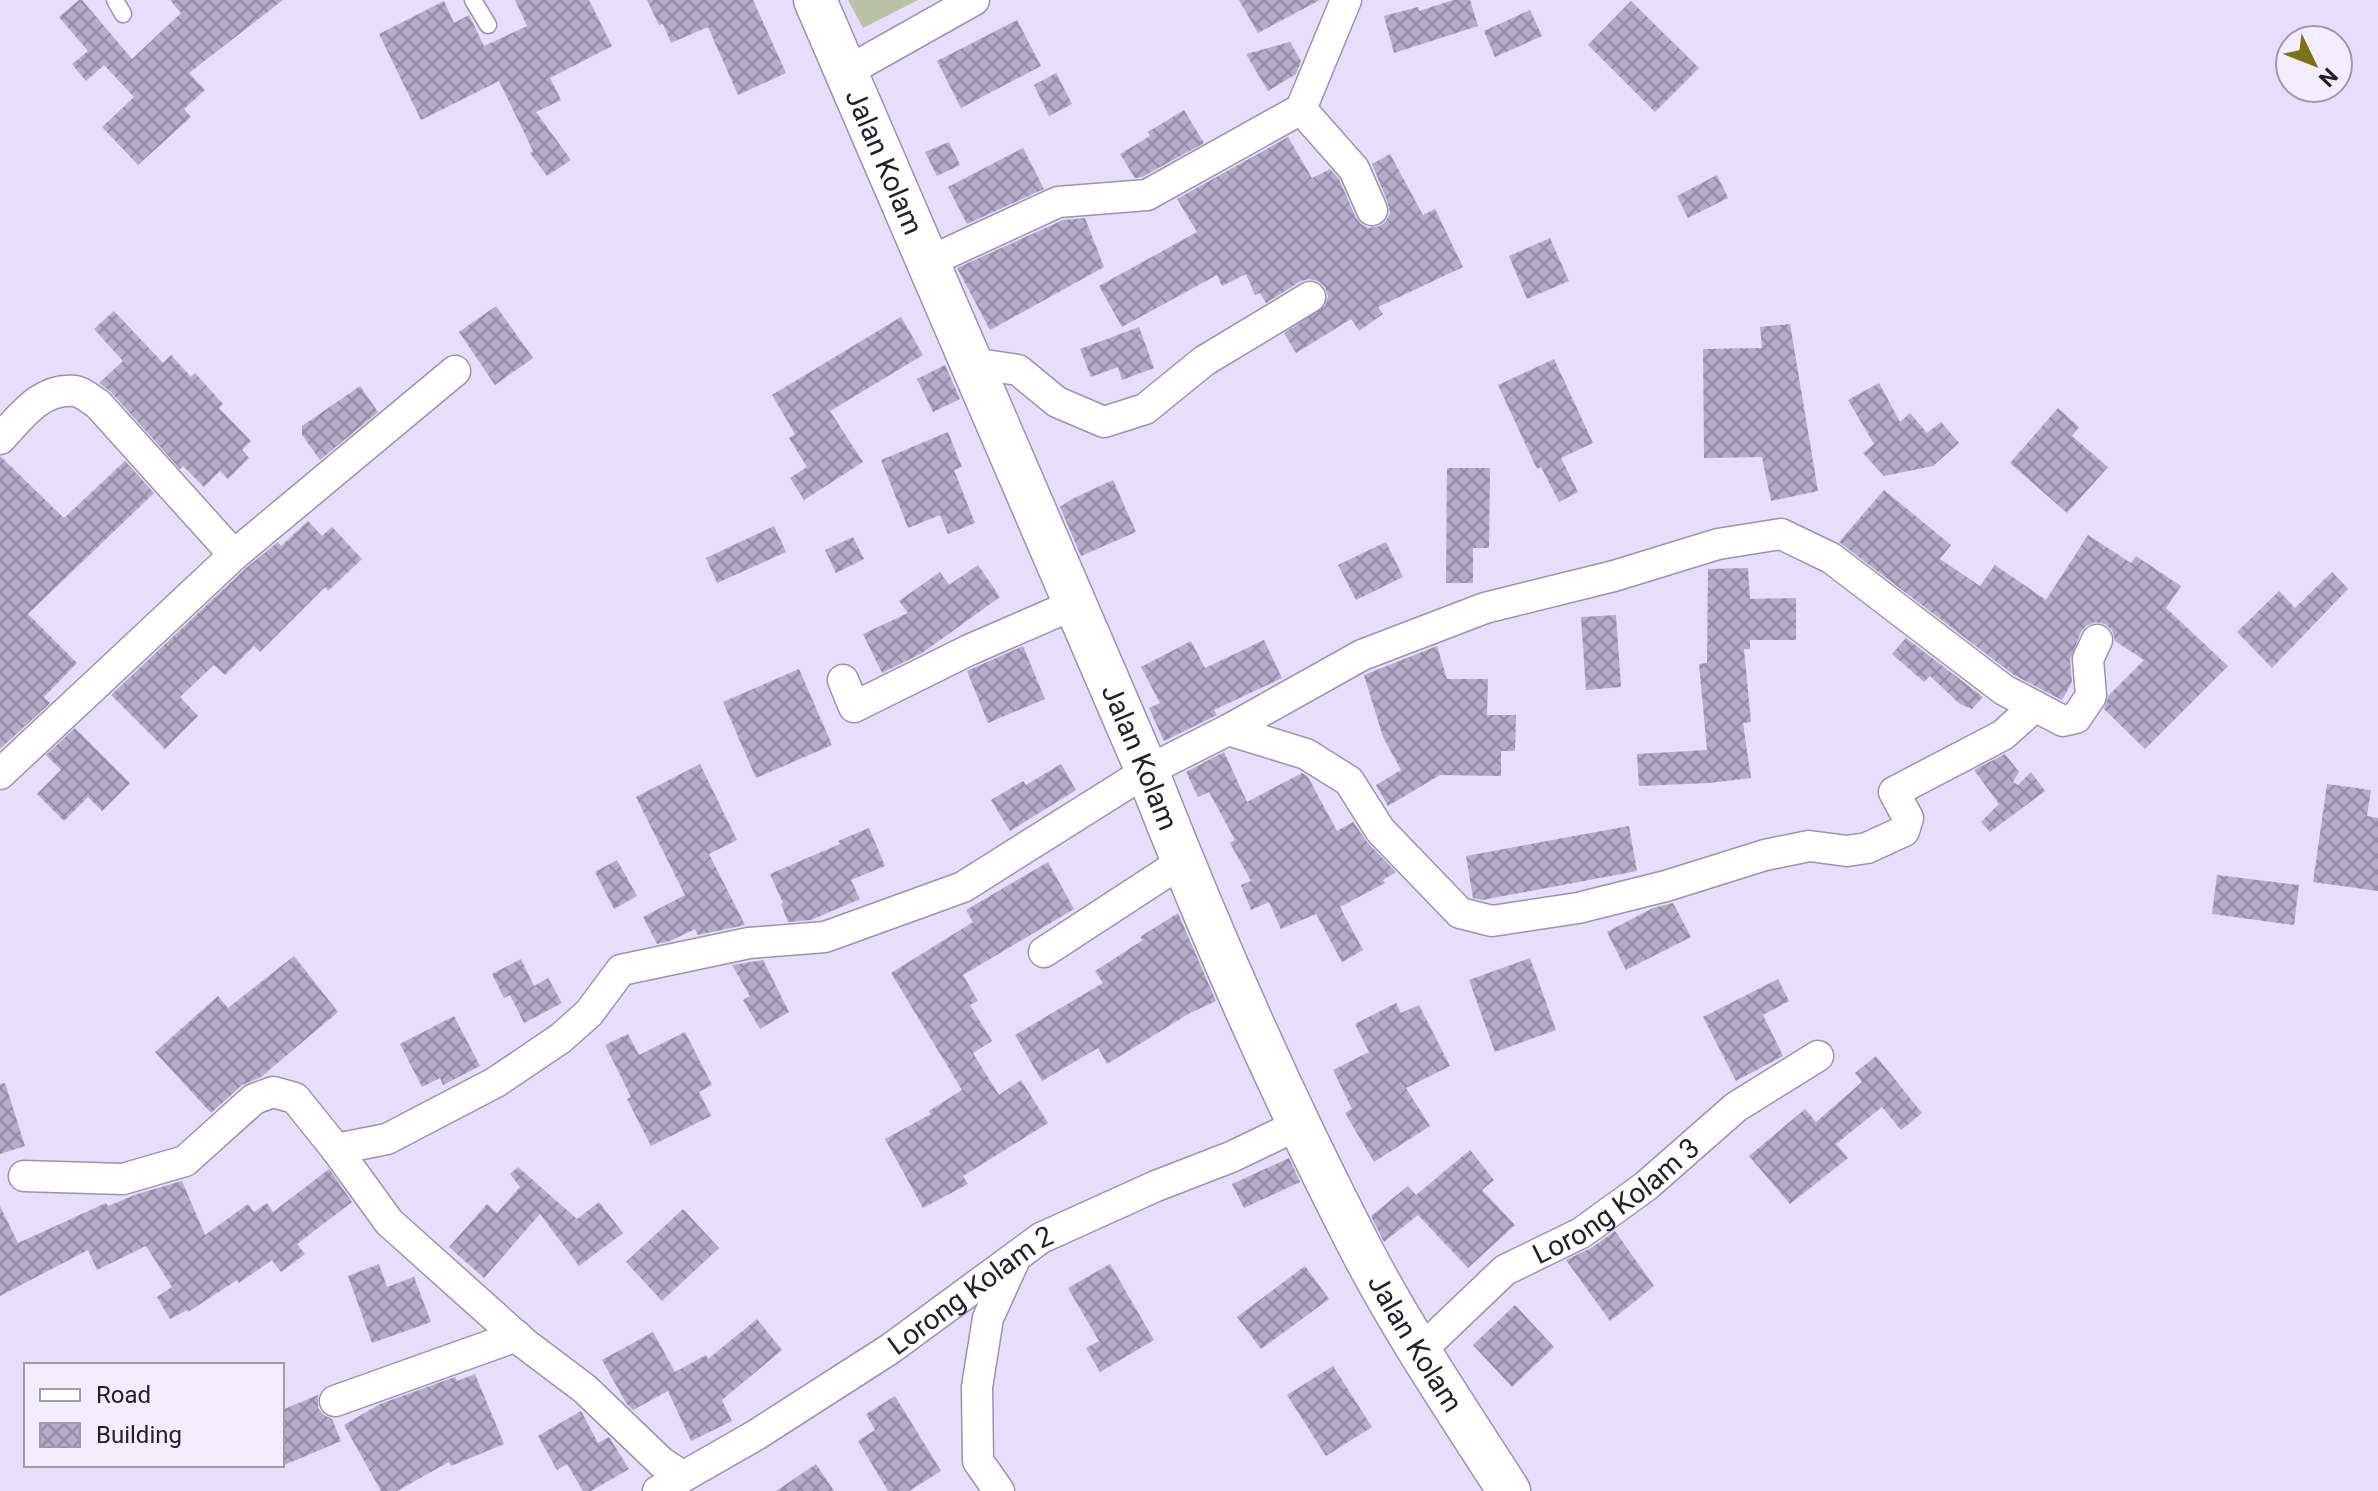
<svg xmlns="http://www.w3.org/2000/svg" width="2378" height="1491" font-family="Roboto,sans-serif">
<defs>
<pattern id="building-cross-hatch" width="8" height="8" patternUnits="userSpaceOnUse" patternTransform="scale(2)"><rect width="8" height="8" fill="#b4acc8"/><path d="M0 0l8 8M0 8l8-8" fill="none" stroke="#928ca3"/></pattern>
</defs>
<rect width="100%" height="100%" fill="#e6defb"/>
<path fill="#bac1a5" d="M848,0H918L863,28Z"/>
<path fill="url(#building-cross-hatch)" d="M79,0H82L132,59L181,13L170,0H283L189,73L205,90L184,109L191,117L138,165L102,127L134,97L104,65L86,81L72,64L88,51L59,17Z
M515,0H589L612,46L550,78L561,100L536,112L571,160L547,176L530,153L533,151L499,81L421,120L379,34L444,1L454,23L469,15L484,46L527,26Z
M647,0H753L786,73L738,95L708,27L671,43L663,24L659,25Z
M1239,0H1320L1258,33Z
M1453,0H1470L1478,26L1394,53L1384,16L1418,7L1419,11Z
M1631,1L1699,68L1655,112L1588,45Z
M1530,10L1542,36L1495,57L1484,31Z
M1017,20L1041,66L961,108L937,61Z
M1290,42L1301,61L1296,74L1268,91L1246,54Z
M1056,73L1072,104L1049,116L1034,85Z
M1184,110L1204,143L1142,177L1135,178L1120,154L1150,136L1148,132Z
M1288,137L1312,178L1330,169L1339,179L1356,218L1361,224L1369,228L1380,226L1386,221L1390,213L1388,203L1372,164L1390,154L1423,215L1435,209L1463,267L1378,307L1383,314L1359,331L1351,319L1296,353L1284,333L1325,306L1328,296L1325,287L1318,281L1309,279L1301,281L1266,303L1260,293L1255,295L1246,274L1222,286L1217,275L1122,327L1099,286L1197,232L1177,199Z
M949,142L960,165L937,176L925,152Z
M1023,148L1044,189L967,224L948,187Z
M1717,175L1728,198L1688,218L1677,196Z
M1085,218L1104,267L990,330L957,268L1063,220Z
M1550,238L1569,281L1527,299L1509,256Z
M496,306L533,358L495,385L459,332Z
M114,311L163,363L171,355L191,377L195,373L223,404L219,408L251,441L242,450L249,458L228,479L220,471L204,487L183,466L180,469L111,392L99,383L123,361L94,329Z
M901,317L923,355L830,411L863,462L804,500L790,478L807,467L789,438L795,434L772,395Z
M1790,324L1818,491L1771,501L1762,457L1704,458L1703,349L1762,348L1760,327Z
M1139,327L1154,368L1122,380L1118,367L1091,377L1080,349Z
M1554,359L1593,443L1561,458L1578,492L1559,502L1541,467L1537,469L1498,385Z
M945,365L960,399L933,412L917,379Z
M1879,383L1900,422L1910,413L1927,433L1941,422L1959,443L1933,466L1884,476L1863,453L1874,444L1848,400Z
M360,386L378,412L320,460L302,435V426Z
M2058,408L2079,427L2072,436L2108,467L2067,513L2010,463Z
M948,432L962,467L954,470L975,523L948,534L940,515L908,528L881,460Z
M0,456L64,518L125,461L154,493L28,614L77,663L44,697L50,703L0,749Z
M1447,468H1490L1489,548H1473V583H1446Z
M1113,480L1136,532L1081,556L1060,507L1072,499Z
M1884,490L1951,545L1940,559L1980,586L1995,565L2046,600L2088,535L2131,563L2136,556L2181,586L2166,608L2228,666L2145,749L2104,709L2109,695L2144,660L2115,641L2112,630L2105,624L2095,622L2086,626L2081,632L2070,660L2072,682L2062,700L2014,675L1839,542Z
M308,521L322,536L332,527L362,559L328,591L325,587L260,652L254,646L225,675L214,665L180,697L198,716L165,749L111,695L246,568L278,542L281,546Z
M774,526L786,552L717,583L706,558Z
M853,537L864,559L836,573L825,550Z
M1386,542L1403,577L1356,600L1338,565Z
M978,565L1000,597L922,653L882,673L863,634L908,613L899,601L940,572L949,585Z
M1748,568L1750,599L1796,598V640H1750V649H1744L1751,722L1743,723L1751,778L1709,783L1639,786L1637,754L1707,750L1699,664L1707,663L1708,569Z
M2332,572L2348,589L2272,668L2237,632L2279,591L2295,608Z
M1616,615L1621,687L1586,690L1581,617Z
M1906,638L1983,697L1972,709L1960,704L1930,676L1924,682L1892,654Z
M1264,640L1282,678L1214,710L1217,715L1164,741L1149,708L1160,703L1141,667L1191,641L1205,668Z
M1023,646L1045,699L988,723L967,671Z
M1437,646L1447,679H1488L1487,715H1516L1515,751H1501V776L1440,775L1388,806L1376,785L1401,770L1383,737L1364,675Z
M799,669L832,745L756,778L723,702Z
M75,728L130,783L102,811L88,797L64,821L37,794L61,770L46,755Z
M1224,752L1247,802L1302,773L1308,777L1337,831L1353,822L1367,842L1396,872L1383,880L1385,883L1340,907L1363,950L1342,962L1316,914L1281,929L1269,902L1251,910L1241,885L1251,881L1230,843L1235,840L1209,792L1198,797L1186,772Z
M2005,754L2019,772L2013,782L2018,785L2031,772L2045,791L1990,832L1981,822L1999,804L1974,770Z
M700,764L737,840L709,854L745,925L698,935L695,929L670,941L657,944L643,917L685,895L636,797Z
M1061,764L1076,790L1010,831L991,800L1023,781L1026,785Z
M2327,784L2371,790L2367,816L2378,818V891L2313,882Z
M1629,826L1637,871L1482,900L1473,898L1466,856Z
M869,828L885,866L851,880L860,899L811,920L788,922L781,904L783,903L770,874L840,844L838,841Z
M617,860L637,896L614,909L595,872Z
M1048,862L1074,909L963,975L978,1001L970,1005L992,1041L973,1053L999,1095L1021,1080L1048,1123L963,1176L968,1184L923,1208L885,1139L931,1114L929,1111L962,1090L891,973L973,922L966,910Z
M2217,875L2299,885L2294,925L2212,914Z
M1673,903L1691,937L1626,970L1607,932L1653,908Z
M1178,913L1216,1001L1190,1013L1107,1064L1098,1048L1042,1081L1015,1035L1103,983L1095,971L1143,940L1140,937Z
M294,956L338,1012L261,1077L242,1085L211,1113L155,1052L218,996L228,1008Z
M1530,958L1556,1030L1495,1052L1469,980Z
M521,959L534,986L548,978L562,1003L524,1023L510,995L504,998L492,974Z
M763,960L789,1012L760,1029L743,1000L750,996L732,965Z
M1778,979L1789,1001L1763,1015L1783,1056L1736,1081L1703,1017Z
M1396,1003L1401,1013L1419,1005L1450,1066L1406,1088L1430,1126L1374,1162L1345,1113L1352,1109L1333,1070L1369,1052L1355,1024Z
M454,1016L480,1066L443,1085L440,1078L422,1087L400,1044Z
M685,1032L712,1085L699,1092L711,1116L651,1146L627,1099L631,1097L605,1045L628,1034L639,1055Z
M1876,1056L1922,1113L1901,1130L1882,1107L1836,1144L1848,1158L1790,1204L1749,1156L1805,1109L1816,1122L1862,1082L1855,1073Z
M5,1083L25,1146L0,1154V1084Z
M1470,1150L1494,1180L1482,1190L1515,1225L1468,1268L1418,1215L1384,1242L1371,1216L1408,1186L1416,1195Z
M1289,1158L1300,1182L1244,1208L1232,1184Z
M518,1167L577,1219L599,1202L623,1233L579,1266L540,1214L484,1278L449,1247L487,1204L497,1213L520,1187L510,1174Z
M329,1169L352,1202L297,1244L305,1254L281,1272L272,1260L239,1283L237,1280L188,1312L187,1310L170,1319L157,1297L172,1287L146,1246L97,1270L88,1250L0,1296V1206L18,1243L106,1203L108,1206L137,1194L182,1181L205,1235L248,1204L254,1212L267,1203L273,1212Z
M683,1209L719,1248L662,1301L626,1262Z
M1615,1231L1654,1286L1610,1321L1566,1260L1591,1248Z
M379,1264L387,1287L414,1277L431,1322L372,1343L348,1276Z
M1110,1264L1154,1340L1100,1372L1086,1348L1099,1341L1068,1288Z
M1305,1266L1329,1299L1261,1349L1237,1317Z
M1515,1305L1554,1347L1512,1387L1473,1345Z
M757,1319L782,1350L722,1400L732,1421L691,1441L668,1391L633,1410L626,1403L602,1360L653,1332L675,1372L706,1355L708,1359Z
M1333,1366L1372,1427L1326,1456L1287,1395Z
M475,1374L504,1444L451,1466L449,1462L397,1491H381L344,1425L380,1404L455,1377L457,1381Z
M318,1395V1408L324,1415L332,1419L341,1441L282,1466V1410Z
M895,1396L941,1471L909,1491H888L858,1441L875,1430L866,1414Z
M581,1411L598,1443L609,1437L629,1469L591,1491H583L567,1464L557,1470L538,1436Z
M816,1464L834,1491H776Z"/>
<g fill="none" stroke-linecap="round" stroke-linejoin="round">
<g stroke="#9a93ae" stroke-width="19">
<path id="lane" d="M115,0L123,14
M473,0L488,25"/>
</g>
<g stroke="#9a93ae" stroke-width="33">
<g id="street">
<path d="M1346,0L1301,109L1354,169L1372,210"/>
<path d="M846,72L974,0"/>
<path d="M928,262L1058,202L1147,195L1301,109"/>
<path d="M971,363L1018,370L1057,402L1104,422L1145,409L1204,361L1310,297"/>
<path d="M0,439C20,418 41,387 75,391C83,392 91,400 98,404L234,555"/>
<path d="M843,680L854,707L969,650L1075,604"/>
<path d="M1228,730L1306,754L1349,781L1380,830L1460,913L1492,921L1578,908L1666,886L1765,855L1809,846L1847,851L1867,848L1904,831L1908,818L1894,792L2003,735L2035,706"/>
<path d="M0,774L234,555L455,371"/>
<path d="M1044,952L1182,862"/>
<path d="M336,1149L389,1222L524,1343L585,1389L661,1462L682,1476"/>
<path d="M24,1176L123,1179L185,1161L254,1099L273,1092L295,1098L336,1149L387,1139L496,1082L561,1038L589,1013L621,970L749,943L825,937L963,887L1147,771L1228,730L1362,655L1485,608L1614,576L1718,544L1781,534L1831,558L2004,690L2063,721L2076,718L2091,696L2088,659L2097,640"/>
<path id="s1" d="M1419,1352L1505,1270L1581,1233L1646,1186L1736,1107L1818,1056"/>
<path d="M335,1401L517,1336"/>
<path id="s2" d="M658,1491L756,1435L890,1349L1041,1238L1156,1186L1231,1157L1300,1124"/>
<path d="M999,1491L978,1461L977,1387L988,1318L1014,1261"/>
</g>
</g>
<g stroke="#9a93ae" stroke-width="45">
<g id="secondary">
<path id="s3" d="M815,0L1147,771C1211,935 1282,1097 1363,1253C1406,1335 1459,1413 1509,1491"/>
</g>
</g>
<use href="#lane" stroke="#fff" stroke-width="16"/>
<use href="#street" stroke="#fff" stroke-width="30"/>
<use href="#secondary" stroke="#fff" stroke-width="42"/>
</g>
<g text-anchor="middle" dominant-baseline="central" stroke-width="7" stroke-linejoin="round" paint-order="stroke">
<g font-size="28" fill="#23202b" stroke="#f2edff">
<text stroke="none"><textPath href="#s3" startOffset="176">Jalan Kolam</textPath></text>
<text stroke="none"><textPath href="#s3" startOffset="824">Jalan Kolam</textPath></text>
<text stroke="none"><textPath href="#s1" startOffset="250">Lorong Kolam 3</textPath></text>
<text stroke="none"><textPath href="#s2" startOffset="372">Lorong Kolam 2</textPath></text>
<text stroke="none"><textPath href="#s3" startOffset="1472">Jalan Kolam</textPath></text>
</g>
</g>
<rect x="24" y="1363" width="260" height="104" fill="#f2edff" stroke="#9f9baa" stroke-width="2"/>
<rect x="40" y="1389" width="40" height="12" fill="#ffffff" stroke="#9f9baa" stroke-width="2"/>
<text x="96" y="1403" font-size="24" fill="#23202b">Road</text>
<rect x="40" y="1423" width="40" height="24" fill="url(#building-cross-hatch)" stroke="#9f9baa" stroke-width="2"/>
<text x="96" y="1443" font-size="24" fill="#23202b">Building</text>
<g transform="translate(2314 64) rotate(133)"><circle r="38" fill="#f2edff" stroke="#9f9baa" stroke-width="2"/>
<path d="M0-6L14 30L0 20L-14 30Z" fill="#7c7314"/>
<text y="-12" font-size="22" font-weight="bold" text-anchor="middle" fill="#23202b">N</text>
</g>
</svg>
